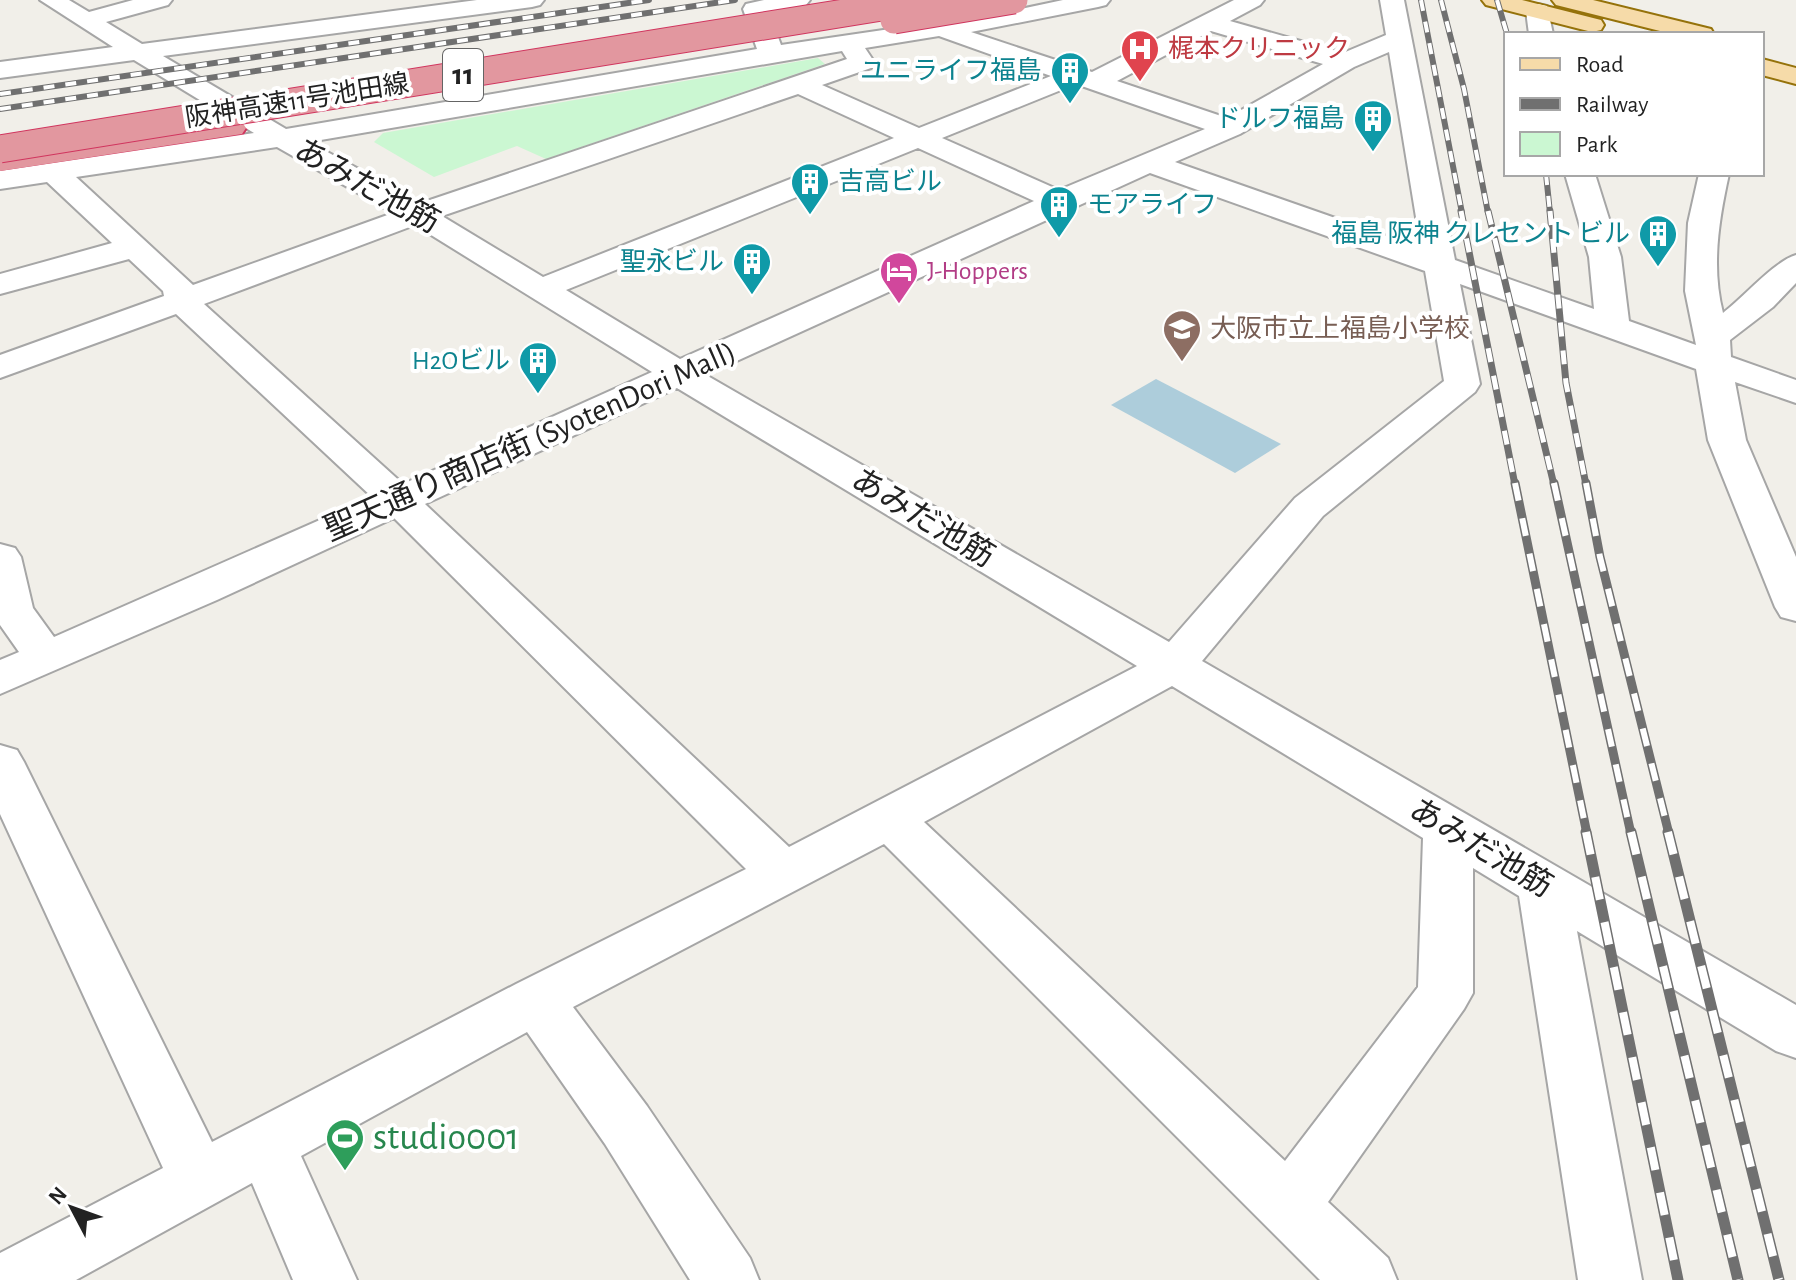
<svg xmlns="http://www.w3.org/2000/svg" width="1796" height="1280" font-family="'Alegreya Sans','Noto Sans JP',sans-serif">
<rect width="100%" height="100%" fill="#f1efe9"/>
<path fill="#cbf7d2" d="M818,58L825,64L546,159L517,146L434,177L374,142L383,133Z"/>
<path fill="#adcddb" d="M1156,379L1281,444L1235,473L1111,405Z"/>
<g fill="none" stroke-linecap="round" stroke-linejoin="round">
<g stroke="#a6a6a6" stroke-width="4">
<path id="minor" d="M40,0H69L89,12L133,0H172L168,5L106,22L142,44L477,0H544L540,5L532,7L163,56L286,129L757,49L743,9L746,4L764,0H810L806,5L769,13L781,45L1006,12L1063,0H1110L1106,5L1098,7L971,32L1092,72L1234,0H1264L1260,5L1230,21L1343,53L1386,35L1380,0H1404L1455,260L1594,309L1589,257L1565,174H1595L1621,257L1629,321L1696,345L1685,291L1688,223L1699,174H1729C1719,219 1711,267 1723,313C1743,298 1776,260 1796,255V283L1773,307L1730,340L1731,357L1796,380V403L1735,382L1746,440L1796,557V621L1781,617L1775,607L1708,440L1696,369L1460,284L1480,384L1475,392L1323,516L1202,661L1796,1005V1058L1776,1051L1577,931L1642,1280H1578L1519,896L1473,868V993L1464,1009L1328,1202L1388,1258L1397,1280H1320L884,844L573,1007L647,1106L750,1258L759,1280H690L605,1144L527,1032L301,1156L357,1280H293L252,1183L76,1280H0V1253L163,1168L0,814V745L17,750L24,762L212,1142L516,984L746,869L394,518L217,600L0,694V660L19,652L0,625V544L15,548L21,557L33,608L54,637L372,497L176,314L0,378V355L164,296L163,291L129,259L0,294V274L112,243L47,182L0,189V171L254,133L134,60L0,78V62L113,47ZM1211,31L1323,64L1227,118L1117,81ZM939,36L1051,76L919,128L822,85L871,68L875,63L865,48ZM842,51L847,59L421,203L309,142ZM1389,52L1421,248L1175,162L1240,134L1354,67ZM1076,84L1205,129L1059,190L942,138ZM798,94L894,138L543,277L442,216ZM277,147L393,213L193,285L76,177ZM918,148L1034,201L680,359L566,290ZM1150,173L1425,271L1444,381L1295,498L1169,642L706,375ZM415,225L652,372L403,484L204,304ZM677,388L1137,666L789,847L425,504ZM1172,686L1423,838L1418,987L1285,1161L924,822Z
M1538,4L1547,6L1553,34H1529L1526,11L1529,6Z"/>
</g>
<g stroke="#95720a" stroke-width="4">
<path id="major" d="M1482,0H1522L1601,20L1604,25L1601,30L1592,32L1486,5Z
M1552,0H1593L1711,29L1714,34H1672L1556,5Z
M1762,59L1796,68V84L1762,75Z"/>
</g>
<g stroke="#d0355e" stroke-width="4">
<path id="highway" d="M232,120L242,122L246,128L242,134L0,171V153Z"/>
</g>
<use href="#minor" fill="#fff" fill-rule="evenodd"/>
<use href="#major" fill="#f6dba9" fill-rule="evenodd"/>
<use href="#highway" fill="#e2979f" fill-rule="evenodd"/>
<g stroke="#707070" stroke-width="6">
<path id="rail-far3" d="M1421,0L1462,213
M1441,0L1464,89L1488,213
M1497,0L1507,34
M0,94L649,0
M0,109L735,0
M1546,174L1550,213"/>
</g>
<g stroke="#707070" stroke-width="7">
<path id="rail-far2" d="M1461,211L1515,485
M1488,211L1554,485
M1550,211L1566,383L1586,485"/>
</g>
<g stroke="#707070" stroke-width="9">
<path id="rail-far1" d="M1515,483L1587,834
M1554,483L1631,834
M1586,483L1600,557L1669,834"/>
</g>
<g stroke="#707070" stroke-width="11">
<path id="rail" d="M1586,832L1678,1280
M1631,832L1738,1280
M1668,832L1779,1280"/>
</g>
<use href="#rail-far3" stroke="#fff" stroke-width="4" stroke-dasharray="11" stroke-linecap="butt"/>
<use href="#rail-far2" stroke="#fff" stroke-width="5" stroke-dasharray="14" stroke-linecap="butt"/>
<use href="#rail-far1" stroke="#fff" stroke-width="6" stroke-dasharray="18" stroke-linecap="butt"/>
<use href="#rail" stroke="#fff" stroke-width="8" stroke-dasharray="23" stroke-linecap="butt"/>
<g stroke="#d0355e" stroke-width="29" stroke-linecap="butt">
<path id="highway-bridge" d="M894,20L1014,0
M0,149L925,0"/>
</g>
<use href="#highway-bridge" stroke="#e2979f" stroke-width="27"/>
</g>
<defs>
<g id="hospital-pin" transform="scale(2)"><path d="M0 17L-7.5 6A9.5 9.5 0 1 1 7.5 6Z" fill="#e0444e" stroke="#fff"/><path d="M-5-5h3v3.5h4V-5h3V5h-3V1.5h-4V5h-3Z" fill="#fff"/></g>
<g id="building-pin" transform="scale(2)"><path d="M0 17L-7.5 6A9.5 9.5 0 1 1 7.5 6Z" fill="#0f9aa8" stroke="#fff"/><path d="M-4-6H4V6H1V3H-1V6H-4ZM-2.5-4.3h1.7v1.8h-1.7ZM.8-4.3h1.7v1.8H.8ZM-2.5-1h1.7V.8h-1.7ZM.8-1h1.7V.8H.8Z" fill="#fff"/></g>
<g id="hotel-pin" transform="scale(2)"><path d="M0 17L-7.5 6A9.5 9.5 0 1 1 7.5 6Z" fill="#d1479c" stroke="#fff"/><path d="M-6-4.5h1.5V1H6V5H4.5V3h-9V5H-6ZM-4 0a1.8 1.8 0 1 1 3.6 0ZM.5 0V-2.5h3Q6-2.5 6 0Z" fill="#fff"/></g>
<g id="school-pin" transform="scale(2)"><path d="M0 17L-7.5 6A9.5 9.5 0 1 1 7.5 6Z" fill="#8d6e63" stroke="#fff"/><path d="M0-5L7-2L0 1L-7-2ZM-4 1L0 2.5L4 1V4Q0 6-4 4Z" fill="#fff"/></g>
<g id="stadium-pin" transform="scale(2)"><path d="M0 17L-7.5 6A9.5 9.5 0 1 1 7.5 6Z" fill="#2e9e5b" stroke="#fff"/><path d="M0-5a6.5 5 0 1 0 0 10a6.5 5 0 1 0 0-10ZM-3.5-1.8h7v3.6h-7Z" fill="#fff"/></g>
</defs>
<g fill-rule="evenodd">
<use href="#hospital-pin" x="1140" y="49"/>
<use href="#building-pin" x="1070" y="71"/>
<use href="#building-pin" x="1373" y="119"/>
<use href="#building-pin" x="810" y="182"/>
<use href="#building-pin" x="1059" y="205"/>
<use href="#building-pin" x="1658" y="234"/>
<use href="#building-pin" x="752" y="262"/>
<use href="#hotel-pin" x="899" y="271"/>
<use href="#school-pin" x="1182" y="329"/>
<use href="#building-pin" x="538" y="361"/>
<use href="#stadium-pin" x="345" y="1138"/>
</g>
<g text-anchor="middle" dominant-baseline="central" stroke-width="8" stroke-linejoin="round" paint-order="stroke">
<g font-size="26" fill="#be3a42" stroke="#fff" text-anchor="start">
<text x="1168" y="49">梶本クリニック</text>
</g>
<g font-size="26" fill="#0d838f" stroke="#fff" text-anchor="end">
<text x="1042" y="71">ユニライフ福島</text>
<text x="1345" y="119">ドルフ福島</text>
<text x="838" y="182" text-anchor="start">吉高ビル</text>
<text x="1087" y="205" text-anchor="start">モアライフ</text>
<text x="1630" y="234">福島 阪神 クレセント ビル</text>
<text x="724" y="262">聖永ビル</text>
<text x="510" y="361">H2Oビル</text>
</g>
<g font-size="26" fill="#222" stroke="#fff">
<text transform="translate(297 101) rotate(-9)">阪神高速11号池田線</text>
</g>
<g font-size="26" fill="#b23c85" stroke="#fff" text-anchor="start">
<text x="927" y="271">J-Hoppers</text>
</g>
<g font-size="26" fill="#785e54" stroke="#fff" text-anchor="start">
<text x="1210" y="329">大阪市立上福島小学校</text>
</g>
<rect fill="#fff" stroke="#646464" stroke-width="2" x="443" y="49" width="40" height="52" rx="6"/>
<g font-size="30" font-weight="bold" fill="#222">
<text x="463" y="75">11</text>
</g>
<g font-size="32" fill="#222" stroke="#fff">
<text transform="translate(367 186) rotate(29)">あみだ池筋</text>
<text transform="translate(530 441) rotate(-24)">聖天通り商店街 (SyotenDori Mall)</text>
<text transform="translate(923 518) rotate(31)">あみだ池筋</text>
<text transform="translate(1481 848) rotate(31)">あみだ池筋</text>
</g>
<g font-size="38" fill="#27864d" stroke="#fff" text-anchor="start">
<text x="373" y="1138">studio001</text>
</g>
</g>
<rect x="1504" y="32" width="260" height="144" fill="#ffffff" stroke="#a7a7a7" stroke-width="2"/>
<rect x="1520" y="58" width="40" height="12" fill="#f6dba9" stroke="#a7a7a7" stroke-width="2"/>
<text x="1576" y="72" font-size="24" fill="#222222">Road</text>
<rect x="1520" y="98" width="40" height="12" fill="#707070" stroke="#a7a7a7" stroke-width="2"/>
<text x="1576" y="112" font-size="24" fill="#222222">Railway</text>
<rect x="1520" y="132" width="40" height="24" fill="#cbf7d2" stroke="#a7a7a7" stroke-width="2"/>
<text x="1576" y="152" font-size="24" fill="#222222">Park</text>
<g transform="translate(72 1208) rotate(311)" stroke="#ffffff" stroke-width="6" paint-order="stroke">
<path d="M0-6L14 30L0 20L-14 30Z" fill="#222222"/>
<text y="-12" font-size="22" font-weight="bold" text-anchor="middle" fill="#222222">N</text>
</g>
</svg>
